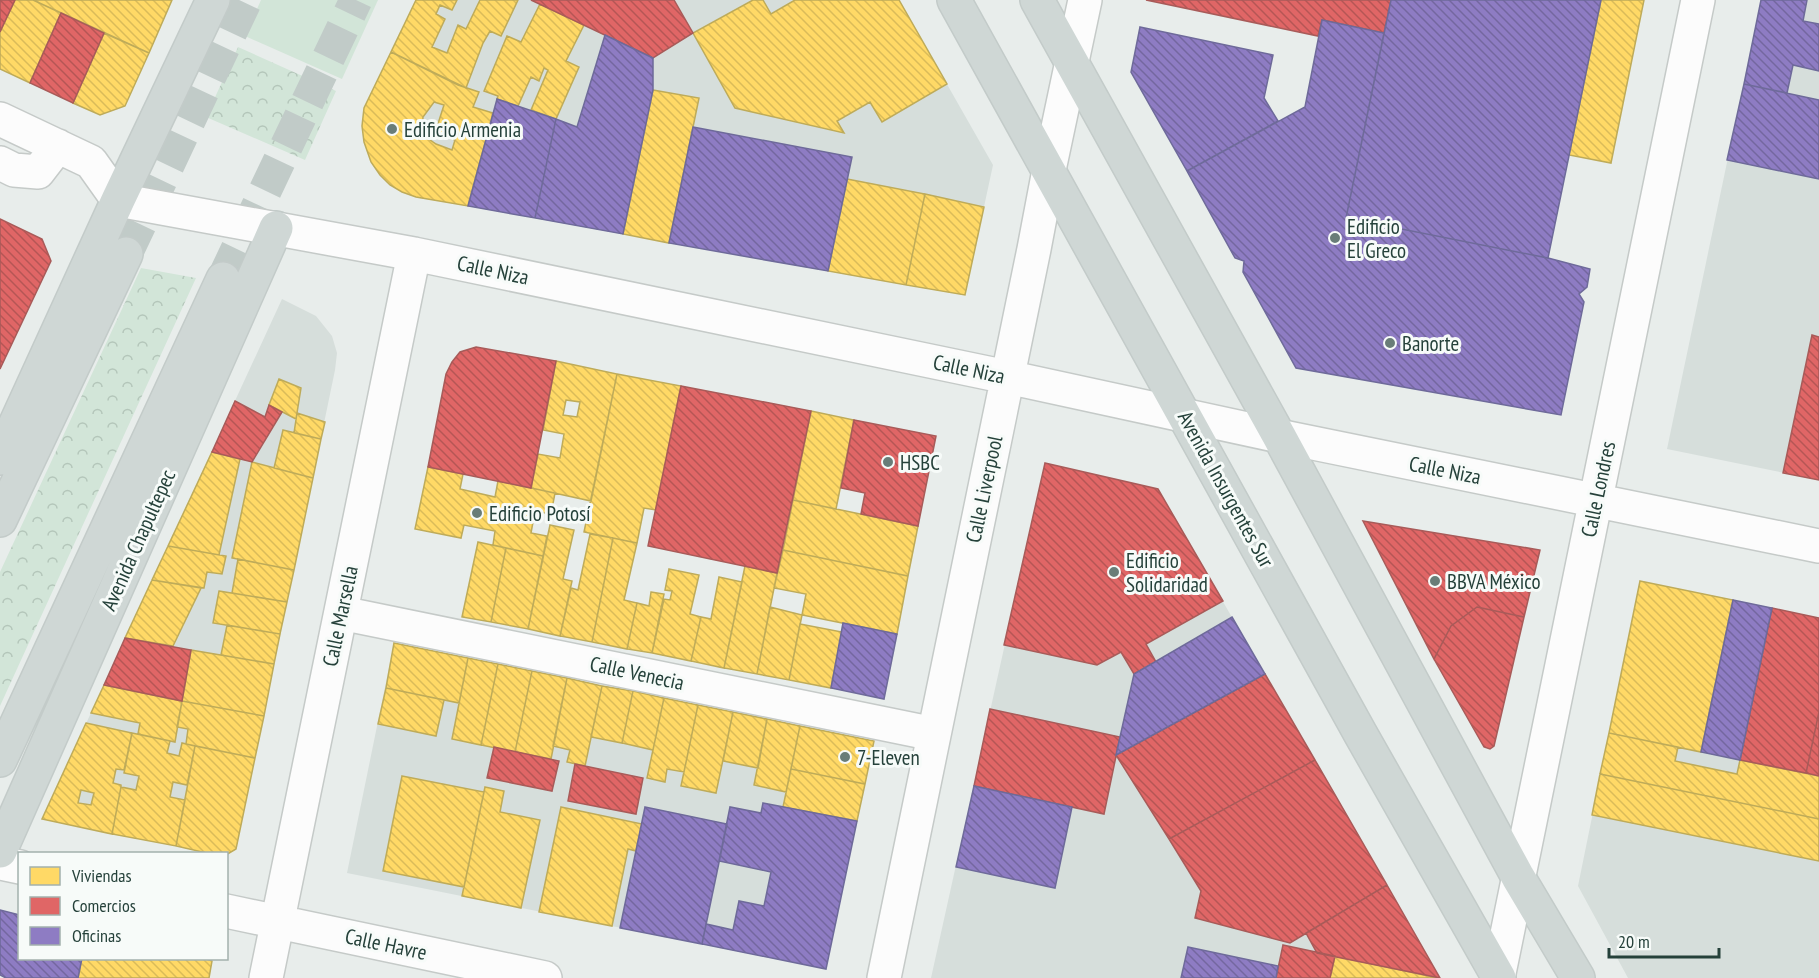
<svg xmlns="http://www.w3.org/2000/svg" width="1819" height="978" font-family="'PT Sans Narrow',sans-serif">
<defs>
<pattern id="park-crowns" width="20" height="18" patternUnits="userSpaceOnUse" patternTransform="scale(1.5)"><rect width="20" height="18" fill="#d2e5d8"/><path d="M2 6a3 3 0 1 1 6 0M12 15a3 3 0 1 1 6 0" fill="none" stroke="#b4c6ba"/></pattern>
<pattern id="homes-back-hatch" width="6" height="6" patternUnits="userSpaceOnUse" patternTransform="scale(1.5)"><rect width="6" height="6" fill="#ffd966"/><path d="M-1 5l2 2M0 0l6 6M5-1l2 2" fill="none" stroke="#dabb59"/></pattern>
<pattern id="shops-back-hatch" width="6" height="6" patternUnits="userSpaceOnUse" patternTransform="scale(1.5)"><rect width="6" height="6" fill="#e06666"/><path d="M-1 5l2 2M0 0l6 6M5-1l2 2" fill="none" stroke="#b55655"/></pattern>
<pattern id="offices-back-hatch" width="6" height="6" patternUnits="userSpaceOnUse" patternTransform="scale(1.5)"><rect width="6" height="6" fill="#8e7cc3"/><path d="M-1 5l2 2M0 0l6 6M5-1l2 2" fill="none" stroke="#74679f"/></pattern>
</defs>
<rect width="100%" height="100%" fill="#e8edeb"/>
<path fill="#d6dedb" d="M416,0H899L993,165L965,295L416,197L390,185L380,175L371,162L364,108Z
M1761,0H1819V480L1667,449Z
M282,299L316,316L332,336L337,353L335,370L236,849L227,855L226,854L211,853L42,819Z
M1045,463L1158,489L1440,978H931Z
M1640,581L1819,618V978H1628L1578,886Z
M394,643L874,741L826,969L347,873Z"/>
<path fill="url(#park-crowns)" d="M238,47L336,91L305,160L206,117Z
M141,268L196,278L0,706V572Z"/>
<path fill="#d2e5d8" d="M261,0H378L342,79L245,36Z"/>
<path fill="url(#homes-back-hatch)" stroke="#beab59" stroke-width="1.5" fill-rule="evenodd" d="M15,0H33L61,13L30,83L0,69V32Z
M33,0H172L149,53Z
M416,0H457L452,10L440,5L436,14L445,19L432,47L447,53L458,25L466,29L480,0H518L501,36L490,31L483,43L466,88L391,52Z
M753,0H763L771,14L795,0H899L947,84L882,122L870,102L837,121L844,133L735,108L693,33Z
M1601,0H1644L1611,163L1569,155Z
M540,4L584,25L566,61L579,67L556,119L531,110L548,70L544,68L539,81L531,77L518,106L497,99L498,96L484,91L507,36L521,42Z
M104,33L149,53L125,106L100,115L73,103Z
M391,52L458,85L479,92L473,107L493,113L468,206L416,197L402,192L390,185L380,175L371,162L364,142L362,126L364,108ZM434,102L444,105L435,133L455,140L452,150L436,144L426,137L422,132L423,117Z
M653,90L699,98L669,243L623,234Z
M847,179L925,194L906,285L828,271Z
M925,194L984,207L965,295L906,285Z
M556,361L617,374L591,501L531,488L538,454L560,458L564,434L543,430ZM566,400L580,402L577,417L563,415Z
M617,374L681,386L656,510L644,508L637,543L584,532Z
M279,379L301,388L296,419L269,405Z
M811,411L854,420L836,509L793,500Z
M297,413L325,422L321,439L294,433Z
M283,430L321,439L313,478L274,468Z
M212,452L240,459L219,555L168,546Z
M252,462L313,478L294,570L232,558Z
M428,467L463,474L460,489L495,497L498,481L555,493L551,514L535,511L531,533L547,536L543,556L493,545L495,531L464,525L461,538L415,529Z
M793,500L918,526L908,576L783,550Z
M550,525L574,530L563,579L572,581L560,636L528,629Z
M590,534L613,538L592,642L560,636L571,588L578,590Z
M613,538L637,543L624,600L637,603L627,649L592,642Z
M478,542L506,548L491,622L462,617Z
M168,546L226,556L222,574L207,572L204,588L152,580Z
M506,548L543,556L528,629L491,622Z
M783,550L908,576L897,634L802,615L806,594L774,588Z
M238,559L294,570L287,602L232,593Z
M745,566L777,573L757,674L724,668Z
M669,569L699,575L690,614L701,617L691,661L652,653L664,599L670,600L672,591L665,590Z
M719,577L742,582L724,668L691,661L701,617L711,619Z
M152,580L201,588L173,646L125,638Z
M1640,581L1733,600L1701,752L1609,733Z
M219,591L287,602L280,634L213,623Z
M651,592L664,594L652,653L627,649L637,603L649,606Z
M770,607L802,615L789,680L757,674Z
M800,624L842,632L831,688L789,680Z
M227,625L280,634L274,664L221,655Z
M394,643L468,658L459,703L386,688Z
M191,650L274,664L264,716L182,701Z
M468,658L498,664L481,745L452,739Z
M498,664L532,671L515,752L481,745Z
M532,671L567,678L551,759L515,752Z
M567,678L602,686L585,766L567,762L570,750L553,746Z
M104,685L182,701L175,742L138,734L140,723L91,713Z
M602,686L633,691L622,743L591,737Z
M386,688L444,700L436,736L378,724Z
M633,691L664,698L653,750L622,743Z
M664,698L698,705L684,772L667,769L665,782L647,778Z
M182,701L264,716L255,758L186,744L188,729L177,727Z
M698,705L733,712L716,793L681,786Z
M733,712L767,719L758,768L723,761Z
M767,719L800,726L786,792L754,785Z
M86,723L132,733L124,770L116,769L113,783L121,785V787L112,834L42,819ZM81,790L94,793L91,805L78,803Z
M800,726L874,741L865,784L791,769Z
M132,733L170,741L167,753L179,756L182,743L195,746L187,785L173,782L170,797L185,800L176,846L112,834L121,787L136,790L139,776L124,773Z
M1609,733L1678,747L1675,761L1737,774L1740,760L1819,776V819L1600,774Z
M195,746L255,758L236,849L226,855V854H211L176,846Z
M791,769L865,784L857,821L783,807Z
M1600,774L1819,819V861L1592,815Z
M402,776L484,792L464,887L383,871Z
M485,787L504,791L500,812L540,820L521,908L462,896Z
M561,807L642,824L636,851L628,849L612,926L539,912Z
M1335,956L1438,978H1330Z
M82,958H203L212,961L209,978H78Z"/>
<path fill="url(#shops-back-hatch)" stroke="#a85b59" stroke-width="1.5" d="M0,0H15L0,32Z
M531,0H674L693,33L653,58Z
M1146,0H1391L1384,33L1322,20L1318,36Z
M61,13L104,33L73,103L30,83Z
M0,219L42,239L51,261L0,369Z
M1812,335L1819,337V480L1783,473Z
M476,347L556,361L531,488L428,467L446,374L452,362L460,352Z
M681,386L811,411L777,573L648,546Z
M235,401L265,417L269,405L282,412L252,462L212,452Z
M854,420L936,436L918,526L861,514L865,493L841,488Z
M1045,463L1158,489L1223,601L1146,644L1156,662L1134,674L1121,652L1097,665L1004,645Z
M1363,521L1540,550L1524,617L1477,607L1451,626L1434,659Z
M1477,607L1524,617L1494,746L1490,749L1484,747L1434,659L1451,626Z
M1772,608L1819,618V712L1806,773L1740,760Z
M125,638L191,650L182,701L104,685Z
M1265,674L1315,760L1169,839L1116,755Z
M990,709L1120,737L1104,814L974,786Z
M1819,712V776L1806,773Z
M494,747L559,761L552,791L487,778Z
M1315,760L1387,885L1290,943L1195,918L1201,891L1169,839Z
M575,764L643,778L636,814L568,801Z
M1387,885L1440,978L1317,953L1306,933Z
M1283,945L1335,956L1330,978H1276Z"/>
<path fill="url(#offices-back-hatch)" stroke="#6e6a9a" stroke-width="1.5" d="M1391,0H1601L1548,258L1346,218Z
M1761,0H1807L1803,21L1819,24V71L1793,65L1787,93L1744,84Z
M1322,20L1384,33L1346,218L1548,258L1590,269L1587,287L1579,294L1584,302L1561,415L1296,368L1243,272L1244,261L1235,258L1187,171L1305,107Z
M1140,27L1273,55L1264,98L1278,121L1187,171L1131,72Z
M605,35L653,58V90L623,234L535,218L556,119L577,127Z
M1744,84L1819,100V179L1727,160Z
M497,99L556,119L535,218L468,206Z
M693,127L852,157L828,271L669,243Z
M1733,600L1772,608L1740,760L1701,752Z
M1232,617L1265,674L1116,755L1134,674Z
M843,623L897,634L884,699L831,688Z
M974,786L1072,807L1055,888L956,867Z
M763,803L857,821L826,969L702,944L706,924L733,930L739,901L764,906L771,872L719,861L730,807L761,813Z
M645,807L727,824L702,944L620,928Z
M0,910L20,915V958H82L78,978H6L0,975Z
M1188,947L1278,966L1276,978H1181Z"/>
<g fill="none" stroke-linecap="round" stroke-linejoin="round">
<path stroke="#c1cbc8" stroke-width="33" stroke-dasharray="33 16" stroke-linecap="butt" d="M126,254L246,0
M223,279L356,0"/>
<g stroke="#c5cac8" stroke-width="36">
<path id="minor" d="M0,119L91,162L118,200L414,254L1007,377L1279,436L1819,546
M0,163L14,170L38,172L58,146
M341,613L934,734
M0,863L20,867
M226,911L545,978
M266,978L414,254
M884,978L1034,249L1049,170L1085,0
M1498,978L1698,0"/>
</g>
<g stroke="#c3cbc9" stroke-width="36">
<path id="major" d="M954,0L1360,733L1499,978
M1037,0L1279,436L1518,877L1578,978
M0,458L118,200L213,0
M0,520L126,254
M0,760L223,279
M0,851L276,228"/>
</g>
<use href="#minor" stroke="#fcfcfc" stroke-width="33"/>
<use href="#major" stroke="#cfd7d5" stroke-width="33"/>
</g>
<g fill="#697d78" stroke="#f7fbf9" stroke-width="2">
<circle cx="392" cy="129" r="6"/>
<circle cx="1335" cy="238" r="6"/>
<circle cx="1390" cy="343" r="6"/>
<circle cx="888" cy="462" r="6"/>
<circle cx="477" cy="513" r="6"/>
<circle cx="1114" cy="572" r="6"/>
<circle cx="1435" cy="581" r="6"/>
<circle cx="845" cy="757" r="6"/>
</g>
<g text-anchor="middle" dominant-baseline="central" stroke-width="6" stroke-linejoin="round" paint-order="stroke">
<g font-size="21" fill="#25413a" stroke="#f7fbf9" text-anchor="start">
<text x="404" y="129">Edificio Armenia</text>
<text x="1347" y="226">Edificio<tspan x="1347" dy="24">El Greco</tspan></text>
<text x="1402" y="343">Banorte</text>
<text x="900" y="462">HSBC</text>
<text x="489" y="513">Edificio Potosí</text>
<text x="1126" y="560">Edificio<tspan x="1126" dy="24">Solidaridad</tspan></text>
<text x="1447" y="581">BBVA México</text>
<text x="857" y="757">7-Eleven</text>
</g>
<g font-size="21" fill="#25413a" stroke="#f7fbf9">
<text transform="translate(493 270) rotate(12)">Calle Niza</text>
<text transform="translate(969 369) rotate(12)">Calle Niza</text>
<text transform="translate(1445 470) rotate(11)">Calle Niza</text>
<text transform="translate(984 489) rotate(-78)">Calle Liverpool</text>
<text transform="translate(1226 489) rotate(61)">Avenida Insurgentes Sur</text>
<text transform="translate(1598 489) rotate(-78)">Calle Londres</text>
<text transform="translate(138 540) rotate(-66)">Avenida Chapultepec</text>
<text transform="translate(340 616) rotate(-78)">Calle Marsella</text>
<text transform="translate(637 673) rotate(12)">Calle Venecia</text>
<text transform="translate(386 944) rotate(12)">Calle Havre</text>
</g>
</g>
<rect x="18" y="852" width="210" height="108" fill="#f7fbf9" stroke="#a3b1ad" stroke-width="1.5"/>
<rect x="30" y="867" width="30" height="18" fill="#ffd966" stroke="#a3b1ad" stroke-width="1.5"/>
<text x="72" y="882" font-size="18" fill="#25413a">Viviendas</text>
<rect x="30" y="897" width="30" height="18" fill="#e06666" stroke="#a3b1ad" stroke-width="1.5"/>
<text x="72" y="912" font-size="18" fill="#25413a">Comercios</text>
<rect x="30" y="927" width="30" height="18" fill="#8e7cc3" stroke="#a3b1ad" stroke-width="1.5"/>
<text x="72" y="942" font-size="18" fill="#25413a">Oficinas</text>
<path d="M1609 948v9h110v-9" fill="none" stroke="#25413a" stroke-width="3"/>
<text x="1618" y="948" font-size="18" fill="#25413a" stroke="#f7fbf9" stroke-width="4.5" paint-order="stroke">20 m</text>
</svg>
